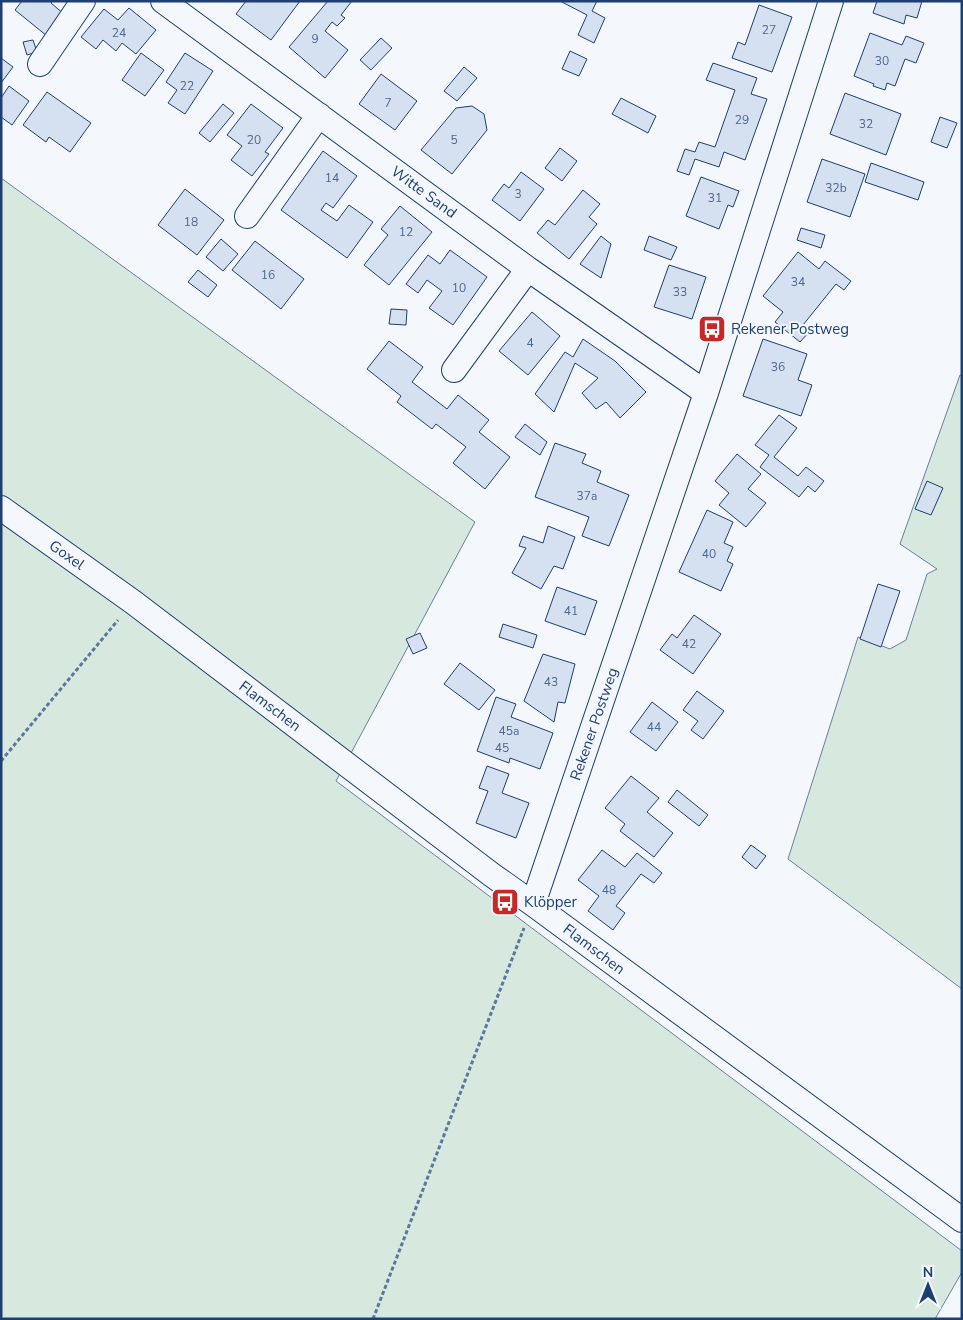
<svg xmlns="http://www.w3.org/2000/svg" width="963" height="1320" font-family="'Nunito Sans',sans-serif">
<rect width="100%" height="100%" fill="#f4f7fb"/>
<path fill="#d7e8df" stroke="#687fa3" d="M1,178L475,522L336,781L962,1251V1272L935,1319H1Z
M960,375L962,376V989L788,859L858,637L890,649L906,640L927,574L937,569L900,544Z"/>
<path fill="#d5e0f0" stroke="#1d3f73" d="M22,1H52L51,3L65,15L47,36L15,10Z
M246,1H300L271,40L236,14Z
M328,1H352L341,15L345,18L337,26L332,22L325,31L348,50L325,78L289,47Z
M560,1H597L592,11L605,18L594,43L578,35L587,15Z
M877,1H922L917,18L906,15L904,24L873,13Z
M759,5L792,17L772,72L732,58L738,42L745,45Z
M129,8L156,30L136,54L122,43L116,51L103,40L96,49L81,37L104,9L118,20Z
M870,33L902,45L906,36L924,43L916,63L905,59L895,86L887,83L885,90L873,86L874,84L854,76Z
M381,38L392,48L371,70L360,60Z
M33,40L37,52L27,55L23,42Z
M570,51L587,59L579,76L562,69Z
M141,53L164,70L145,96L122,80Z
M185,53L213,71L185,114L168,103L177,90L166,82Z
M1,58L13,67L1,83Z
M713,63L757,78L751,94L767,99L745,160L724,152L719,167L695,159L689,175L677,171L685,149L695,152L699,142L715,147L735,90L706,80Z
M464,67L477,78L457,101L444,91Z
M381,74L417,101L395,130L359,104Z
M9,86L29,101L12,125L1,117V98Z
M47,92L91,123L70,152L49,137L46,142L23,125Z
M845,93L901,114L886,155L830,134Z
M621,98L656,116L648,133L612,114Z
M223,104L234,113L210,142L199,133Z
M251,104L283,128L265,152L269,154L252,176L231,160L242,146L227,135Z
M472,106L484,114L487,130L452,174L421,150L456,108Z
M940,117L957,123L947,148L931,142Z
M560,148L577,161L562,181L545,168Z
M323,151L357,176L333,208L326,203L321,210L337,221L349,205L373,222L347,258L281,210Z
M822,159L865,174L850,217L807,202Z
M871,163L924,182L918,200L865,182Z
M521,172L544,189L520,221L492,200L504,184L509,188Z
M701,177L739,191L733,207L728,205L719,229L686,216Z
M185,189L224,220L197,255L158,225Z
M583,190L600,204L589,217L597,224L569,259L537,233L548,220L555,225Z
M400,206L432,232L389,285L364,265L388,235L381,229Z
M801,228L825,235L821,248L797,240Z
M601,236L611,244L601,278L580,264Z
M649,236L677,247L671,260L644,250Z
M221,239L238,254L223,271L206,257Z
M255,241L304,279L281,309L232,270Z
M450,250L487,277L453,325L429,308L442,291L427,280L418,293L406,284L428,255L440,264Z
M798,252L819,269L825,261L851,281L844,290L836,284L803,325L810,331L800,342L775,322L783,312L763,296Z
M669,265L706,277L692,319L654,307Z
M198,270L217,285L208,297L188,282Z
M391,309L407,310L406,325L389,324Z
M532,312L560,336L528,375L499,351Z
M583,339L615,361L646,392L620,418L606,402L596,409L582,393L598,378L575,363L554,412L535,394L565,352L573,357Z
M763,339L807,354L798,380L812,385L801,416L743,396Z
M389,341L423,367L412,382L447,409L458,395L489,420L479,432L510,457L485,489L453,463L466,447L436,424L432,429L397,402L401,396L367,369Z
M779,415L797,428L774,457L798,476L806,467L824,481L815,492L808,486L799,497L760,467L769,455L755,445Z
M525,424L547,442L540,455L515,437Z
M555,443L586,454L582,463L601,471L597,482L629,495L609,546L582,536L589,517L535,497Z
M737,454L761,474L748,489L766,503L746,527L719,505L729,493L715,481Z
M927,481L943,488L931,515L915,509Z
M707,510L733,522L724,543L733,547L727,561L733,564L721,591L679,572Z
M548,526L575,537L563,569L554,566L541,589L512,573L526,548L519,546L523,536L543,543Z
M878,584L900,591L881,647L860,639Z
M557,587L597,601L585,635L545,621Z
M694,615L721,634L693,674L660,650L672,634L677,638Z
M503,624L537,635L533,648L499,637Z
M420,633L427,648L413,654L406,639Z
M543,654L575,664L565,703L558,702L554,722L524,701Z
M460,663L495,690L479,710L444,684Z
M697,691L724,711L703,739L691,730L698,721L683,710Z
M496,697L516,704L511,717L553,733L540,769L510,758L509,763L477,751Z
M652,702L678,722L656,751L630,732Z
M487,766L509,774L502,793L529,803L516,838L476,823L488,791L479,788Z
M631,776L659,798L647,812L673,833L654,857L620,831L625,824L605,808Z
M677,790L708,815L699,826L668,802Z
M751,845L766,856L756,869L742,857Z
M602,850L625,867L637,853L662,873L654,883L641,874L616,906L625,913L613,930L588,911L599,896L578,880Z"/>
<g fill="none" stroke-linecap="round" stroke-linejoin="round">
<g stroke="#1d3f73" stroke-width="26">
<path id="minor" d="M163,1L528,269L706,393
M40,64L83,1
M247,216L319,115
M454,370L528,269
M1,508L133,602L492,875L533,904L962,1220
M533,904L706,393L831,1"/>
</g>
<path stroke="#5e769c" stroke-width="3" stroke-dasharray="4 2.5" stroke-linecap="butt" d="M1,761L118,620
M373,1319L524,928"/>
<use href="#minor" stroke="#f4f7fb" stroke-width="24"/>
</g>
<defs>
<g id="bus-square" transform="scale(1.4375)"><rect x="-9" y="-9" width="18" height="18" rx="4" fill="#c62828" stroke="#f4f7fb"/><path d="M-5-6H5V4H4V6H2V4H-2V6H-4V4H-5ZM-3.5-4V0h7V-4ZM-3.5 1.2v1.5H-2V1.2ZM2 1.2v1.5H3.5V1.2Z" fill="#fff"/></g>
</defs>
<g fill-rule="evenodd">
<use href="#bus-square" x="712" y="329"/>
<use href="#bus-square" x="505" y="902"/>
</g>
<g text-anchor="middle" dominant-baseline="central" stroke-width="4" stroke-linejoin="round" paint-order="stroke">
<g font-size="12" fill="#4b6792">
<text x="769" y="30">27</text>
<text x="119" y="33">24</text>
<text x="315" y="39">9</text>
<text x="882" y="61">30</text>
<text x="187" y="86">22</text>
<text x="388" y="103">7</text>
<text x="742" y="120">29</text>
<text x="866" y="124">32</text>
<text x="254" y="140">20</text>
<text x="454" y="140">5</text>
<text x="332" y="178">14</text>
<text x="836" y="188">32b</text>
<text x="518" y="194">3</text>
<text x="715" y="198">31</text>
<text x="191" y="222">18</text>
<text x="406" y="232">12</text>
<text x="268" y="275">16</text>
<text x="798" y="282">34</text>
<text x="459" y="288">10</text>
<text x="680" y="292">33</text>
<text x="530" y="343">4</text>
<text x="778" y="367">36</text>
<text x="587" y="496">37a</text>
<text x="709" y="554">40</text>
<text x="571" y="611">41</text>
<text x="689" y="644">42</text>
<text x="551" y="682">43</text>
<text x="654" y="727">44</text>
<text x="509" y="731">45a</text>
<text x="502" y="748">45</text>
<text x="609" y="890">48</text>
</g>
<g font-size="15" fill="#1d3f73" stroke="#f4f7fb">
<text transform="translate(424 192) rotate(36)">Witte Sand</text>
<text transform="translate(67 555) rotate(35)">Goxel</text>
<text transform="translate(270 706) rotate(37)">Flamschen</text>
<text transform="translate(594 724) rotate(-71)">Rekener Postweg</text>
<text transform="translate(594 949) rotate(37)">Flamschen</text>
</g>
<g font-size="15" fill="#1d3f73" stroke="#f4f7fb" text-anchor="start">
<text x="731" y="329">Rekener Postweg</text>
<text x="524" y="902">Klöpper</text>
</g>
</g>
<rect width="963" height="1320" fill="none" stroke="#1d3f73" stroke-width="5"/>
<g transform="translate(928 1285)" stroke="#f4f7fb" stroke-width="4" paint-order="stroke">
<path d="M0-4L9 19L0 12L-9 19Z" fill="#1d3f73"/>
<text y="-8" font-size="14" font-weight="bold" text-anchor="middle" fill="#1d3f73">N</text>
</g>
</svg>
